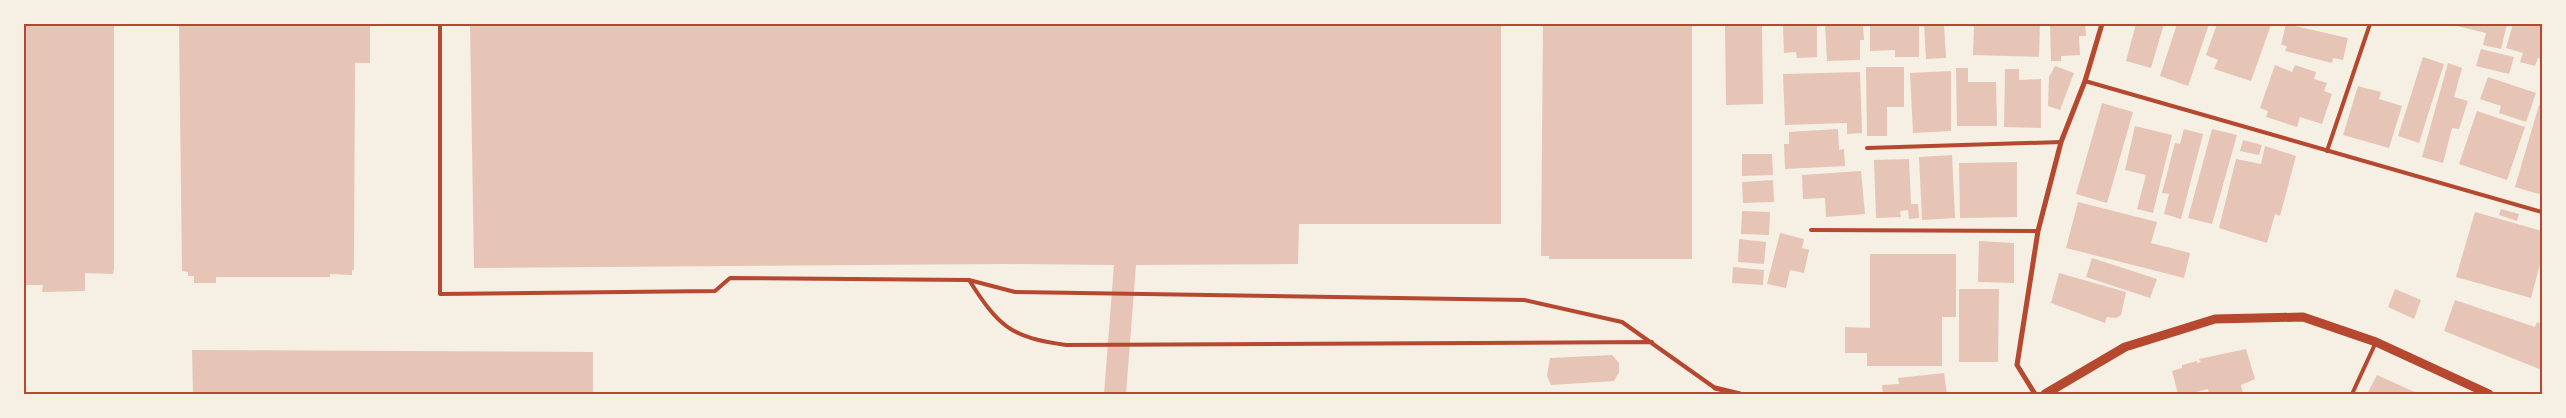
<svg xmlns="http://www.w3.org/2000/svg" width="2566" height="418" font-family="Jost,sans-serif">
<rect width="100%" height="100%" fill="#f6efe4"/>
<path fill="#e6c5b7" d="M24,24H114V269L113,274L85,273V291L42,292L43,285H24Z
M179,24H355V26H370V63H355L354,270H352V275L330,274V277H216V283H194V276H188V272L182,271Z
M470,24H1501V224H1299L1298,264L1136,265L1126,394H1104L1114,265L1003,264L474,268Z
M1543,24H1692V259H1549V256H1541Z
M1725,24H1762L1763,104L1726,105Z
M1783,24H1817V57L1797,58L1796,52L1784,53Z
M1825,24H1863L1864,40H1860V60L1827,61Z
M1870,24H1919V57H1895V50L1870,51Z
M1924,24H1944L1946,58L1926,59Z
M1974,24H2040L2039,57L1973,55Z
M2050,24H2085L2086,36H2079L2080,55L2061,56V61H2051Z
M2136,24H2164L2151,68L2126,61Z
M2177,24H2209L2188,86L2160,76Z
M2217,24L2271,25L2251,81L2214,69L2218,60L2206,55Z
M2286,24L2348,38L2343,60L2333,58L2332,63L2285,51L2287,46L2281,45Z
M2458,24H2507L2501,49L2483,45L2486,33L2457,26Z
M2513,24H2542V59L2538,58L2535,66L2520,62L2523,53L2506,48Z
M2481,49L2514,57L2509,74L2476,66Z
M2423,57L2444,64L2419,143L2398,136Z
M2448,63L2462,68L2454,97L2468,101L2459,129L2452,128L2443,163L2422,157Z
M2275,65L2292,72L2295,65L2316,72L2314,79L2327,83L2324,91L2332,94L2322,124L2300,117L2297,127L2266,117L2268,111L2260,108Z
M2055,66L2074,73L2060,110L2048,106L2049,77Z
M1866,67H1904V107H1887V136H1867Z
M1956,68H1968V82H1996L1997,126H1957Z
M2005,69H2019V80L2041,79V128L2004,127Z
M1951,71V131L1913,133L1910,73Z
M1860,72L1862,133L1847,134V123L1785,125L1783,74Z
M2488,77L2536,93L2526,122L2499,113L2501,106L2480,99Z
M2358,86L2381,92L2379,99L2402,106L2389,148L2343,135Z
M2102,103L2133,112L2107,203L2076,194Z
M2539,105L2542,106V195L2515,187Z
M2477,111L2525,127L2507,180L2459,164Z
M2135,126L2172,135L2153,213L2137,209L2146,175L2125,170Z
M1838,129L1839,150L1844,149L1845,166L1785,169L1784,144H1789V132Z
M2184,129L2203,134L2181,219L2164,214L2169,194L2162,193L2175,143L2180,144Z
M2212,129L2237,135L2212,224L2188,218Z
M2243,140L2262,145L2259,155L2240,151Z
M2265,146L2296,156L2280,216L2275,214L2267,243L2219,228L2236,159L2261,164Z
M1742,154H1772L1773,175L1742,176Z
M1952,155L1955,218L1922,220L1919,157Z
M1909,159L1911,204H1918L1919,218L1909,219L1908,210L1900,211L1901,217L1876,218L1874,160Z
M2017,162V217L1960,218L1959,163Z
M1861,171L1865,214L1826,217L1825,198L1803,199L1802,175Z
M1773,180L1774,202L1743,203L1742,182Z
M2078,202L2157,222L2151,243L2190,253L2184,278L2066,248Z
M2501,209L2519,214L2517,221L2499,215Z
M1742,211L1770,212L1769,235L1741,234Z
M2475,212L2542,231V257L2531,298L2456,277Z
M1780,233L1804,239L1802,248L1809,250L1804,273L1790,270L1786,288L1767,284Z
M1739,239L1766,242L1764,264L1738,262Z
M1979,241L2014,243V283L1978,282Z
M1870,254H1956V317H1942V366H1867V353H1845V327L1870,328Z
M2092,258L2157,279L2150,298L2086,277Z
M1733,267L1764,270L1763,285L1732,283Z
M2059,273L2126,292L2121,315L2116,318L2107,317L2105,323L2051,303Z
M1959,289H1999L1998,362H1959Z
M2395,289L2421,300L2414,319L2388,307Z
M2455,300L2535,327L2537,322L2542,324V370L2444,331Z
M2246,349L2255,379L2241,385L2243,394H2209L2208,389L2196,392L2197,394H2178L2172,371L2182,368V365L2197,361V363L2201,362L2199,359Z
M192,350L593,352V394H193Z
M1612,355L1619,363V372L1614,381L1551,385L1547,376L1550,358Z
M1944,373L1947,394H1883L1882,385L1899,384L1898,378Z
M2377,375L2419,394H2367Z"/>
<g fill="none" stroke-linecap="round" stroke-linejoin="round">
<path stroke="#b5482f" stroke-width="4" d="M440,24V294L715,291L730,278L969,280L1015,292L1524,300L1622,322L1715,388
M2085,81L2542,212
M1867,148L2061,142
M2327,151L2370,24
M1811,230L2038,231
M969,280C999,327 1010,337 1066,345L1652,342
M2352,394L2376,342"/>
<path stroke="#b5482f" stroke-width="5" d="M1715,388L1740,394
M2035,394L2017,365L2038,231L2061,142L2085,81L2102,24"/>
<path stroke="#b5482f" stroke-width="9" d="M2045,394L2125,347L2215,319L2303,317L2376,342L2489,394"/>
</g>
<rect width="2566" height="418" fill="none" stroke="#f6efe4" stroke-width="50"/>
<rect x="25" y="25" width="2516" height="368" fill="none" stroke="#b5482f" stroke-width="2"/>
</svg>
